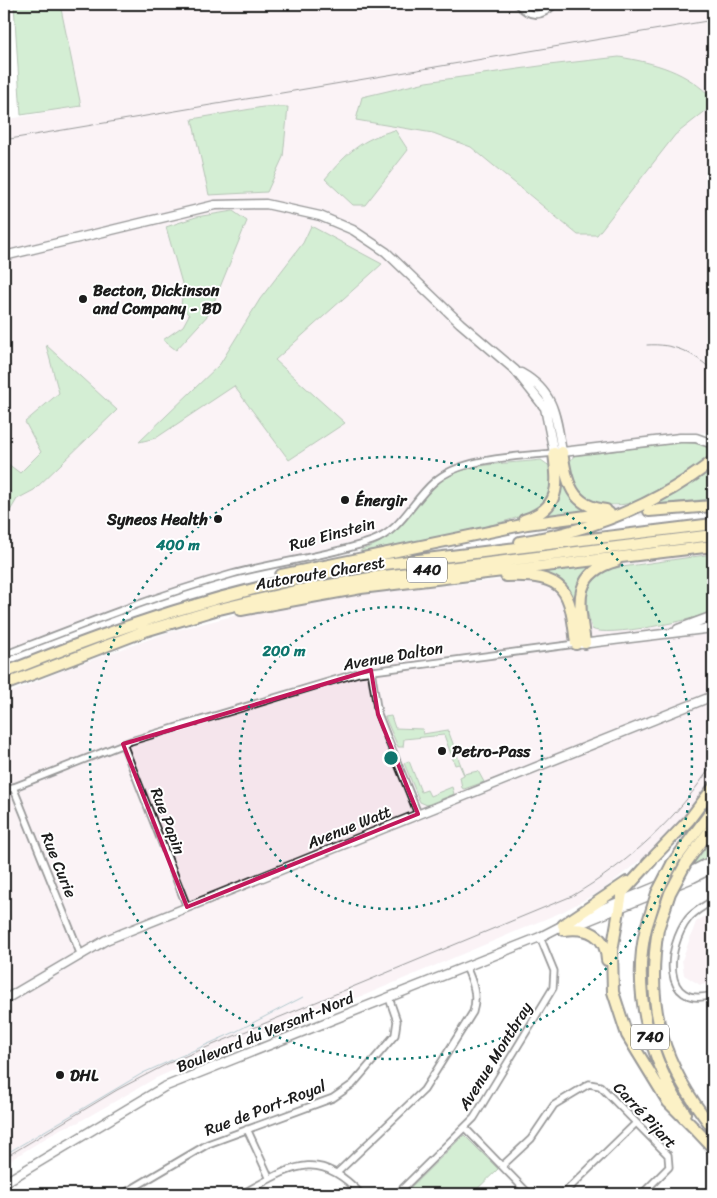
<svg xmlns="http://www.w3.org/2000/svg" width="717" height="1198" font-family="Sriracha,sans-serif">
<rect width="100%" height="100%" fill="#fff"/>
<filter id="ink" filterUnits="userSpaceOnUse"><feTurbulence type="fractalNoise" baseFrequency=".02" numOctaves="2"/><feDisplacementMap in="SourceGraphic" scale="10" xChannelSelector="R" yChannelSelector="G"/><feConvolveMatrix kernelMatrix="1 2 1 2 8 2 1 2 1" color-interpolation-filters="sRGB"/></filter>
<g filter="url(#ink)">
<path fill="#f5e5ec" d="M14,4H713V433L685,432L467,461L454,465L435,477L394,525L377,536L248,568L4,653V120L53,111L21,115Z
M713,550V777L683,820L657,847L601,891L562,912L365,995L227,1046L192,1062L156,1078L77,1123L62,1128L4,1164V695L64,670L169,632L257,610L348,595L510,579L532,580L549,584L560,594L568,612L583,600L590,580L612,565Z
M713,911V983L700,985L684,975L682,960L696,922Z"/>
<path fill="#a1daa0" stroke="#5e7b5e" d="M14,4H60L81,106L21,115Z
M619,57C656,63 686,71 713,99V105L675,135L597,235H578L471,147L433,133L356,120L362,97L426,82L540,66Z
M263,107H288L283,157L267,192L209,195L192,119Z
M395,130L408,150L365,205H353L325,179C347,153 361,139 395,130Z
M233,211L247,221L209,314L176,350L163,340L183,326L189,315L181,306L183,287L166,227L196,217Z
M311,226L382,264L275,360L345,423L289,460L234,386L156,438L139,442L220,364L260,299L303,243Z
M46,345L117,410L34,490L17,499L4,521V503L12,493L4,486V461L20,473L41,452L25,422L59,393Z
M682,442L699,444L713,449V453C681,479 640,514 597,503C585,500 576,492 571,481C568,473 567,463 574,456Z
M541,460L551,467C551,480 554,494 545,504C526,524 395,544 361,552V550C405,538 411,501 444,479C470,462 510,464 541,460Z
M713,465V499L654,504Z
M559,481H562L570,495L587,508V511L544,517Z
M713,554V611C697,620 605,638 592,629L587,611V594L592,582L608,569Z
M598,562L576,610L571,596L534,573V571Z
M391,716L395,728L422,729L423,734L448,730L464,774L478,771L484,782L464,789L462,788L460,777L464,775L459,764L455,765L444,735L404,739L403,747H398L385,717Z
M409,761L421,792L427,790L430,796L452,787L454,794L427,805L420,802L404,763Z
M713,834V856L690,868L689,867Z
M464,1135L498,1169L472,1194H404Z"/>
<g fill="none" stroke-linecap="round" stroke-linejoin="round">
<path stroke="#588691" stroke-width="1" d="M4,1155L143,1073L235,1032L303,997"/>
<path stroke="#ddd" stroke-width="10" stroke-dasharray="10 5" stroke-linecap="butt" d="M609,510L649,511"/>
<g stroke="#1c1c1c" stroke-width="9">
<path id="street" d="M517,4C530,18 541,18 555,4
M4,655C79,626 154,596 232,574C277,562 328,556 372,541C401,531 412,501 434,482C462,457 517,457 554,453
M371,670L378,714L418,814
M123,744L187,907
M13,787L80,953
M4,791L131,741L358,673L576,644
M713,900C705,906 694,911 688,919C667,946 660,1010 713,995
M465,1128L529,1194
M247,1129L270,1179
M502,1166L531,1139L554,1105L589,1084L600,1086L668,1155L669,1167L642,1194
M338,1172L424,1090L473,1012C478,996 473,982 466,967
M123,1194L208,1144L333,1098L353,1084L395,1035L397,1021L389,998
M242,1194C290,1168 317,1146 361,1194
M397,1194L474,1118L553,988L554,971L540,937
M563,1194L636,1123"/>
</g>
<g stroke="#1c1c1c" stroke-width="11">
<path id="secondary" d="M4,256L215,205L266,204L320,216L353,230L386,252L460,323L515,370L545,408L554,453L680,438H696L713,444
M521,373C555,392 556,417 562,452
M678,629L713,616
M581,644L713,628
M580,918L684,875L713,860
M570,928L693,878L713,868
M4,1000L106,940L713,696
M4,1183L164,1087L540,937L567,923"/>
</g>
<g stroke="#1c1c1c" stroke-width="14">
<path id="highway" d="M562,452C567,482 571,506 606,510
M649,511L713,506
M524,520C561,508 558,486 554,453
M520,542C591,531 656,505 713,461
M281,575L527,524L609,513
M506,576C566,574 570,589 576,644
M241,610L361,588L713,546
M585,643C580,606 570,574 616,561
M4,673C120,626 229,589 353,568L713,524
M4,685L145,631L215,610L295,591L376,577L713,535
M652,860L622,893L612,951L613,992L627,1035L668,1102L701,1135
M686,863L713,826
M647,864L689,820L713,788
M672,864L713,809
M563,925L627,882
M646,928C631,991 650,1060 685,1113
M658,929C645,1008 663,1066 713,1128
M564,930C587,927 606,934 607,960
M697,1131L713,1148"/>
</g>
<use href="#street" stroke="#fff" stroke-width="5.5"/>
<use href="#secondary" stroke="#fff" stroke-width="8"/>
<use href="#highway" stroke="#f9e181" stroke-width="10"/>
<path stroke="#1c1c1c" stroke-width="1" d="M4,140L713,20
M647,345C674,343 694,353 713,371
M4,1158L117,1090L169,1063L572,896C629,863 678,818 713,763"/>
<g stroke="#1c1c1c" stroke-width="14" stroke-linecap="butt">
<path id="highway-bridge" d="M646,928L657,893L672,864
M658,929L670,893L686,863"/>
</g>
<use href="#highway-bridge" stroke="#f9e181" stroke-width="10"/>
</g>
</g>
<path d="M0 0H717V1198H0ZM371,670L378,714L418,814L187,907L123,744Z" fill="#fff" fill-opacity=".55" fill-rule="evenodd"/>
<path fill="none" stroke="#c2185b" stroke-width="4" stroke-linejoin="round" d="M371,670L378,714L418,814L187,907L123,744Z"/>
<g fill="none" stroke="#0f766e" stroke-width="2.5" stroke-dasharray="2.5 5">
<circle cx="391" cy="758" r="151"/>
<circle cx="391" cy="758" r="301"/>
</g>
<g fill="#1c1c1c" stroke="#fff" stroke-width="2">
<circle cx="83" cy="299" r="5"/>
<circle cx="345" cy="500" r="5"/>
<circle cx="218" cy="519" r="5"/>
<circle cx="442" cy="751" r="5"/>
<circle cx="60" cy="1075" r="5"/>
</g>
<g text-anchor="middle" dominant-baseline="central" stroke-width="4" stroke-linejoin="round" paint-order="stroke">
<g fill="#fff" stroke="#606060" stroke-width="1">
<rect x="407" y="557.5" width="40" height="25" rx="4"/>
<rect x="631" y="1024.5" width="38" height="25" rx="4"/>
</g>
<g font-size="15" font-weight="bold" fill="#1c1c1c">
<text x="427" y="570">440</text>
<text x="650" y="1037">740</text>
</g>
<g font-size="16" font-weight="bold" fill="#1c1c1c" stroke="#fff" text-anchor="start">
<text x="93" y="290">Becton, Dickinson<tspan x="93" dy="18">and Company - BD</tspan></text>
<text x="355" y="500">Énergir</text>
<text x="208" y="519" text-anchor="end">Syneos Health</text>
<text x="452" y="751">Petro-Pass</text>
<text x="70" y="1075">DHL</text>
</g>
<g font-size="16" fill="#1c1c1c" stroke="#fff">
<text transform="translate(332 534) rotate(-15)">Rue Einstein</text>
<text transform="translate(320 573) rotate(-10)">Autoroute Charest</text>
<text transform="translate(393 656) rotate(-10)">Avenue Dalton</text>
<text transform="translate(168 821) rotate(69)">Rue Papin</text>
<text transform="translate(349 827) rotate(-22)">Avenue Watt</text>
<text transform="translate(59 865) rotate(68)">Rue Curie</text>
<text transform="translate(265 1032) rotate(-22)">Boulevard du Versant-Nord</text>
<text transform="translate(495 1056) rotate(-58)">Avenue Montbray</text>
<text transform="translate(265 1108) rotate(-21)">Rue de Port-Royal</text>
<text transform="translate(645 1115) rotate(47)">Carré Pijart</text>
</g>
</g>
<circle cx="391" cy="758" r="8" fill="#0f766e" stroke="#fff" stroke-width="2.5"/>
<g font-size="15" text-anchor="middle" font-weight="bold" fill="#0f766e" stroke="#fff" stroke-width="4" stroke-linejoin="round" paint-order="stroke">
<text x="178" y="550">400 m</text>
<text x="284" y="656">200 m</text>
</g>
<rect width="717" height="1198" fill="none" stroke="#fff" stroke-width="20"/>
<rect x="10" y="10" width="697" height="1178" fill="none" stroke="#1c1c1c" stroke-width="2" filter="url(#ink)"/>
</svg>
